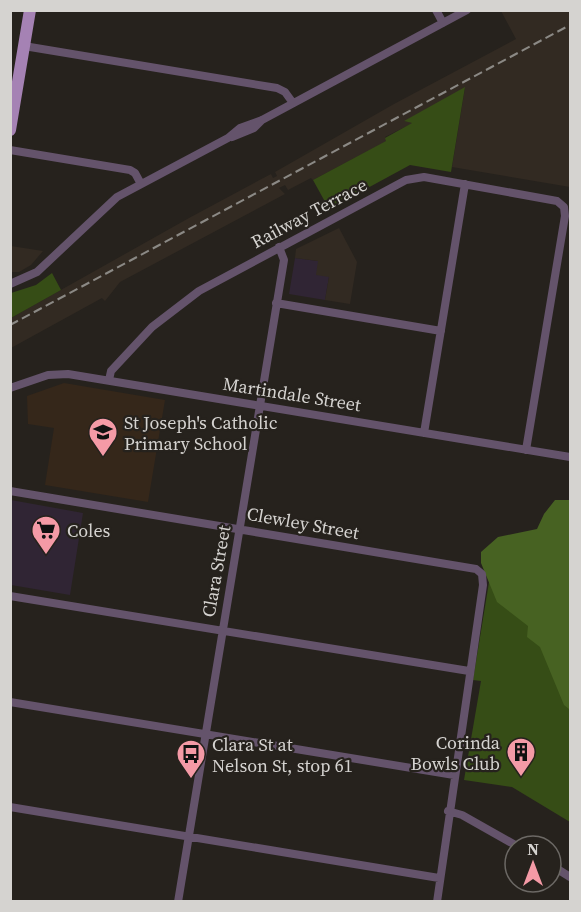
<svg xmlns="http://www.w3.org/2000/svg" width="581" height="912" font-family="'Source Serif 4',serif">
<rect width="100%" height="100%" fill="#26221d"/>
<path fill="#302534" d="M295,258L318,261L329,277L325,300L289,294Z
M11,500L83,513L70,595L11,585Z"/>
<path fill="#322a22" d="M501,11H570V187L452,167L465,88L405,121L413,123L385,137L387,141L313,180L311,178L288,190L285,185L279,188L285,194L120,282L105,301L102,298L11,348V318L189,218L271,174L273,178L277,176L275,172L394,104L516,39Z
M339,228L357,262L350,304L325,300L329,277L316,275L318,261L295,258L296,249Z
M10,246H11L43,251L31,265L19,272H11Z"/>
<path fill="#35271a" d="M64,383L165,400L148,502L45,485L54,428L28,424L27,396Z"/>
<path fill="#364d16" d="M465,87L451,172L410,165L329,209L313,180L386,141L385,138L412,123L404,121Z
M52,273L61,290L11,318V293L36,285Z
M492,564L570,578V822L512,787L464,780L481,681L473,680Z"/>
<path fill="#476222" d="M555,500H570L569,709L564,705L540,647L527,637L528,626L497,602L481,563V552L498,537L537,529L544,514Z"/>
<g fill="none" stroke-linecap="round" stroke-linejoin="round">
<path stroke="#64536b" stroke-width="8" d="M436,10L443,23
M24,46L277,88L285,92L293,103
M232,137L254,128L262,120
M10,150L130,170L135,173L141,184
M10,284L37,272L117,197L228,138L240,128L262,120L467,10
M276,303L441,331
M109,380L111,371L152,327L199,291L406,180L424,177L557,201L564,207L565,216L526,450
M10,388L48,375L68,374L570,457
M424,433L465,184
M10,491L476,569L482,574L483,585L437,902
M10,596L469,671
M10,702L454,775
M10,807L439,878
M448,811L462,815L517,846
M551,865L570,877
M178,902L284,260L279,247"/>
<path stroke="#a582b4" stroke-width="12" d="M10,130L30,10"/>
<path stroke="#8b8985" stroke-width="2" stroke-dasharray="9 4.5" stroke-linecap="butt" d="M10,325L570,25"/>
</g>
<defs>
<g id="school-pin" transform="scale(1.5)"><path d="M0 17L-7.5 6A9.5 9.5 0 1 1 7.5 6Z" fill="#f49aa6" stroke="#26221d"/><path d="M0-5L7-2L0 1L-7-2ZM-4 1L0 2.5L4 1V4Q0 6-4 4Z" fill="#111"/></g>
<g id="supermarket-pin" transform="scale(1.5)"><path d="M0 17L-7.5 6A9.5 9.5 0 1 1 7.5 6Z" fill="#f49aa6" stroke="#26221d"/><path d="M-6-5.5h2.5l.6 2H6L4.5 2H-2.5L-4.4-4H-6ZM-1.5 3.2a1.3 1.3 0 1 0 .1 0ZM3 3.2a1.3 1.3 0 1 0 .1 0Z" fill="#111"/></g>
<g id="building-pin" transform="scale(1.5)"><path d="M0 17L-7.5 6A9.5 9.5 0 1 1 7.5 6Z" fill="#f49aa6" stroke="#26221d"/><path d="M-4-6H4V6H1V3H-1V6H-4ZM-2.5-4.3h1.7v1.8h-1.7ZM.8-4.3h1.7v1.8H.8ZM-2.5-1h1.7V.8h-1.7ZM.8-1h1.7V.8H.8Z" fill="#111"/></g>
<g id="bus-pin" transform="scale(1.5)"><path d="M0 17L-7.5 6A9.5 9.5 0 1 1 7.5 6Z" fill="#f49aa6" stroke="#26221d"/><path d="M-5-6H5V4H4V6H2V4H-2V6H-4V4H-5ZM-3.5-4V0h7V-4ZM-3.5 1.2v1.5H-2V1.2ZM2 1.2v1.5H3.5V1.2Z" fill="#111"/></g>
</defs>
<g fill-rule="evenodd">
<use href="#school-pin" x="103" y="432"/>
<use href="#supermarket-pin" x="46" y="530"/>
<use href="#building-pin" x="521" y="752"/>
<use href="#bus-pin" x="191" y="754"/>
</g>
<g text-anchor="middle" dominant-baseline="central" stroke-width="4.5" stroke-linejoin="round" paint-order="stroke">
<g font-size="18" fill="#d5d3d0" stroke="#26221d">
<text transform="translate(309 213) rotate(-28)">Railway Terrace</text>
<text transform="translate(292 394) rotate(9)">Martindale Street</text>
<text transform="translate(303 523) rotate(10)">Clewley Street</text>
<text transform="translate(216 571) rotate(-80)">Clara Street</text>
</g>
<g font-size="18" fill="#d5d3d0" stroke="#26221d" text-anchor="start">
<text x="124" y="422">St Joseph's Catholic<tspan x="124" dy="21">Primary School</tspan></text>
<text x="67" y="530">Coles</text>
<text x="500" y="742" text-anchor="end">Corinda<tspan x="500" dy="21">Bowls Club</tspan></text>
<text x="212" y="744">Clara St at<tspan x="212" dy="21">Nelson St, stop 61</tspan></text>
</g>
</g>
<rect width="581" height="912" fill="none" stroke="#d5d3d0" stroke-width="24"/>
<g transform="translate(533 864)"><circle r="28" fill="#26221d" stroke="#6c6965" stroke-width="1.5"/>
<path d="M0-4.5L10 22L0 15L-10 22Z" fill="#f49aa6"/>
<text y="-9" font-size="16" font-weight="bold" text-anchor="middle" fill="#d5d3d0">N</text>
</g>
</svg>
